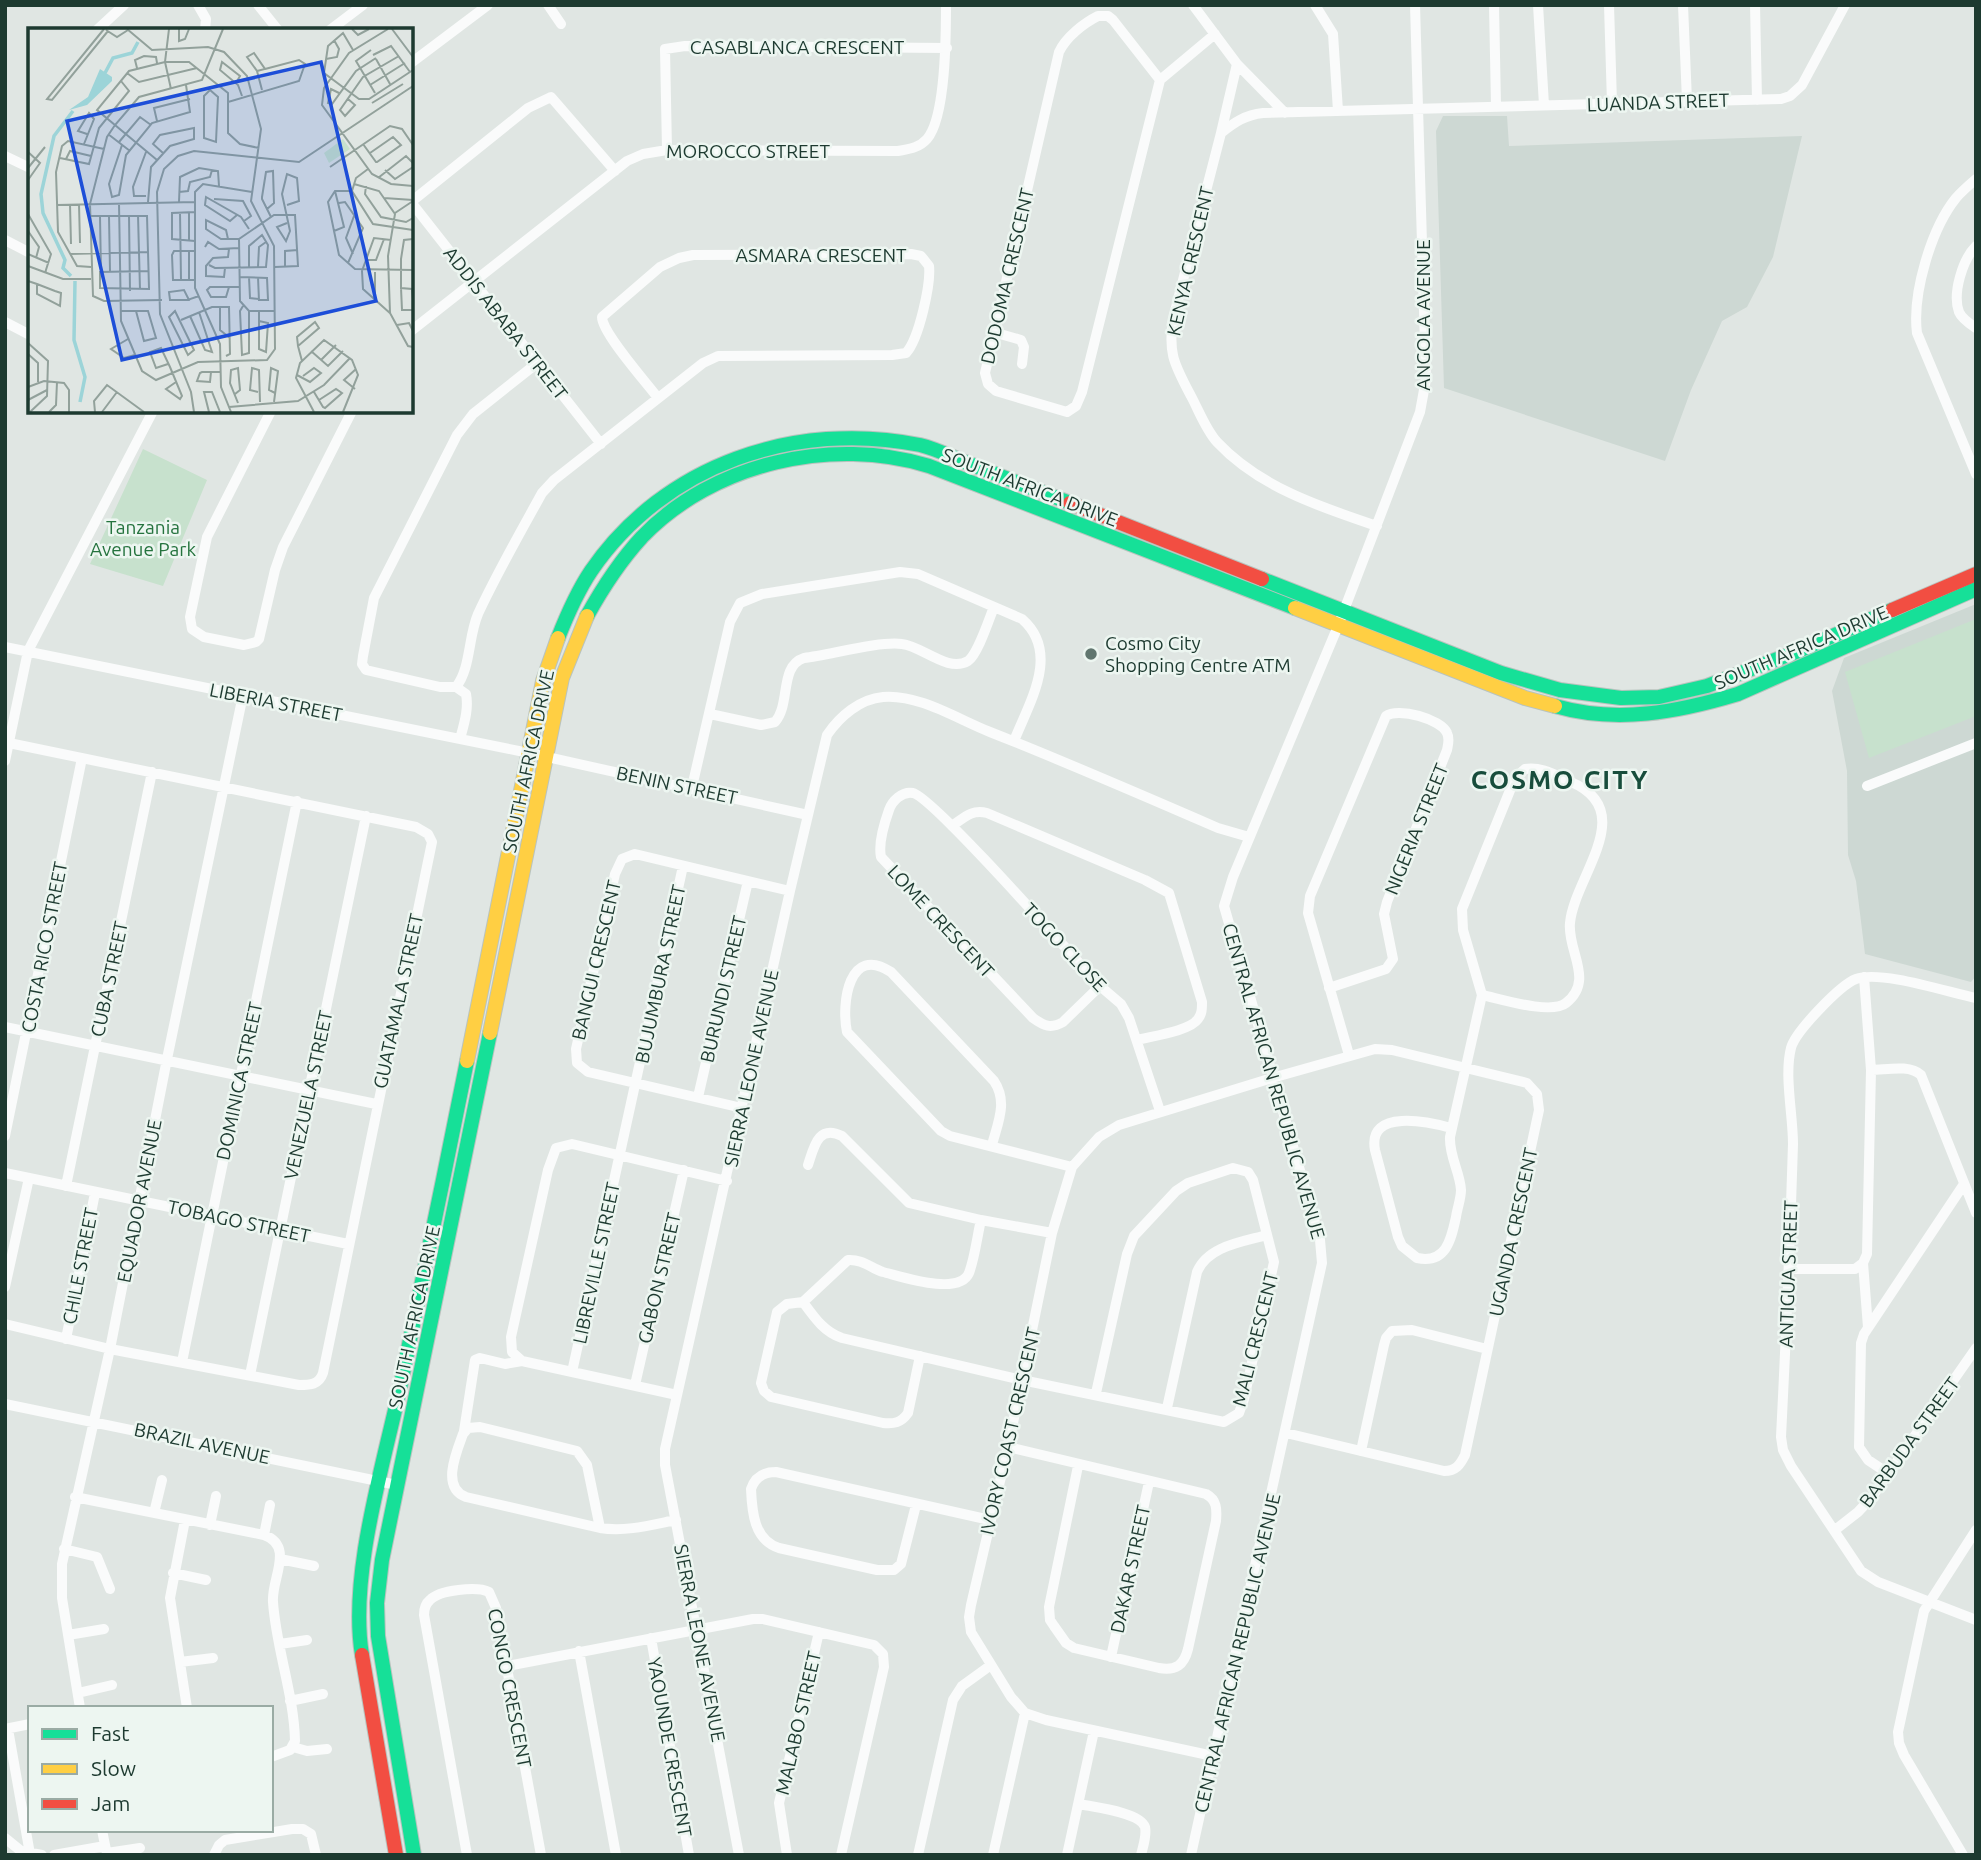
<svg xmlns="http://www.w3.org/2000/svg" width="1981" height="1860" font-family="Ubuntu,sans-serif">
<rect width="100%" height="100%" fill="#e0e6e3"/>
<path fill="#cdd8d3" d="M1443,116H1507L1509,146L1802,136L1773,257L1747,307L1722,321L1691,390L1665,461L1444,388L1436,131Z
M1976,604V976L1971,982L1865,954L1856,881L1848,855L1847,771L1832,691L1844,658Z"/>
<path fill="#c7e1cd" d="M143,449L207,480L163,586L90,564Z
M1976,619V716L1869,758L1845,672Z"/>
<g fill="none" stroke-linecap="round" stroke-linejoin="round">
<g stroke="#b9c3be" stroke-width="16">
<path id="fast" d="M1262,579L1501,673L1560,690L1621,698L1659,697L1707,686L1796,652L1892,610
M587,616C603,587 620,561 642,537C713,463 832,436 929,466L1295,608
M558,638C567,615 577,592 591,571C664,464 796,420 920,445C937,449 954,458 970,464C1003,477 1036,490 1070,503
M1555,706C1617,724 1678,712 1738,694L1976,589
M362,1655C349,1576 383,1467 400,1388C423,1280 445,1170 467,1061
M414,1855L378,1636L377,1603L382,1560L490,1033"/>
</g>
<g stroke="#b9c3be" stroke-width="16">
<path id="slow" d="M1295,608L1525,698L1555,706
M490,1033L562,678L587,616
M467,1061L543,681L558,638"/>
</g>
<g stroke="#b9c3be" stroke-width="16">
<path id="jam" d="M1070,503L1262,579
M1892,610L1976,574
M362,1655L396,1855"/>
</g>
<path stroke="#fafbfb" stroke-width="10" d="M198,5L206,19L205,30
M258,5L278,30
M548,5L561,24
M1193,5L1237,64L1221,133
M1315,5L1333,34L1338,111
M1494,5L1496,106
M1538,5L1544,105
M1609,5L1612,103
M1683,5L1687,101
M1755,5L1757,100
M1098,16H1108L1113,20L1160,80L1082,392L1076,406L1067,412L996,391L988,384L985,373L1059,52C1066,37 1084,23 1098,16Z
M97,30L124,5
M330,30L363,5
M411,63L488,5
M1237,64L1285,113
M1160,80L1215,34
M667,150L665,49L685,46L947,48
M5,156L30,168
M1976,179C1969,185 1962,191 1956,198C1931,229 1912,294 1917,333L1976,474
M411,202L601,444
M411,202L528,108L551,97L615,171
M5,240L30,253
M1976,246C1963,259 1952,293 1959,312C1962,319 1970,324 1976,328
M5,322L30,335
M411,331L627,161L643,154L667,150L898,151C909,149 919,148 927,139C946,117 946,34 946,5
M993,332L1021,340L1024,347L1022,364
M271,411L207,537L190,617L192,629L204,637L244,645L256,642L259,639L275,570L283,547L352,411
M1377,526C1320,507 1259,487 1217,442C1206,430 1199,411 1191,396C1174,364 1167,352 1174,315L1221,133C1235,122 1245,115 1263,113L1781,99L1790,96L1802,85L1845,5
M5,647L529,753L808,815
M456,687C471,668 468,637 478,614C497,573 520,533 542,493L554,480L703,363L718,356L892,355L906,353C919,339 931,284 929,266L921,256L911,254L693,255L679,258L660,267L602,317C602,333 646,382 658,398
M456,687H440L366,670L362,664L363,656L374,598L457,435L473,414L536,364
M456,687L466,694C469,709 464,724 460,739
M710,714L761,725L775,722C791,704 779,666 804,658C830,655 878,641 902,644C922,646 948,673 968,661C978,654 989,619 994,607
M5,761L28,651L153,411
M1867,786L1976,743
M692,787L730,622L740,603L762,594L900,572L918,574L1022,619C1061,653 1029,703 1014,741
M952,826C964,818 971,809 987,813L1145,880L1169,893L1202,1002C1202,1009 1202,1014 1198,1019C1190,1031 1152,1036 1137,1040
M1100,986L1063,1022C1051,1029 1044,1026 1033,1018L881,857C878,843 884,824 889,810C892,801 902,791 913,793C934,798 1075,959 1100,986L1121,1004L1129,1018L1160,1111
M1329,988L1386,969L1393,959L1384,914L1387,902L1447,750C1448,745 1450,739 1447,733C1441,719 1398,707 1386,716L1310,896L1308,913L1349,1055
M1976,998C1947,992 1881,970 1856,979C1840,985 1795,1032 1791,1048C1784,1075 1793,1115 1793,1144C1790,1241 1786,1339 1781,1437L1783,1450L1791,1466L1861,1571L1878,1582L1976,1620
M5,1027L376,1104
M1871,1070C1886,1070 1909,1064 1921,1075L1976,1213
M698,1097L748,881
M742,1108L588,1072L577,1063L576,1049L615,874L622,859L635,854L790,891
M1451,1128C1429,1122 1367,1108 1375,1150L1398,1237L1402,1246L1417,1258C1446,1264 1451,1240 1456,1217C1457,1209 1461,1199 1461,1190C1460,1172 1449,1156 1450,1137L1482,995L1463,930L1462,909L1515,778L1525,769C1541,766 1557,776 1571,782C1640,811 1574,877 1570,923C1567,951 1595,980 1566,1003C1551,1015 1501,999 1482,995
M5,1136L82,758
M992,1145C998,1122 1008,1102 994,1081L891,972C849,944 841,1003 847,1032L941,1131L950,1136L1072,1167
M808,1165C814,1147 818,1124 842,1136L909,1203L981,1220L1052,1233
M5,1173L348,1244
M66,1186L152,772
M1863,1263L1868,1327
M1789,1269H1855L1863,1263L1867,1254L1871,1070L1864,977
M5,1287L29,1178
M803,1302C814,1317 824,1332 842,1338L1022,1380L1224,1422L1239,1413L1244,1399L1274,1262L1253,1180L1248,1172L1233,1168L1188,1183L1176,1191L1134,1236L1127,1254L1096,1393
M5,1324L110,1349L299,1385C310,1385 319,1385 323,1373L432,842L428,834L416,827L9,743
M66,1339L95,1193
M920,1356L908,1413C901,1423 894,1424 883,1423L771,1397L764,1391L761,1383L777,1312L787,1304L803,1302L848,1260C862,1259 871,1268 883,1272C903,1277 959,1296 969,1273C975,1257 977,1237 981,1220
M182,1362L297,801
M572,1372L683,866
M250,1375L366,816
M635,1385L684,1170
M677,1395L522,1361L512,1352L511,1337L548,1170L556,1148L572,1144L727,1181
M5,1404L397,1485
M1167,1408L1197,1272C1208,1246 1242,1242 1267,1235
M464,1431L475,1360L480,1358L505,1364L522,1361
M1008,1447L1206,1494C1217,1500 1217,1509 1216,1521L1188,1649C1184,1665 1176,1671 1159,1668L1074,1648L1066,1643L1054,1626L1050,1620L1049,1607L1078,1466
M1361,1451L1384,1345L1386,1338L1392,1331L1412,1330L1487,1349
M1889,1474L1868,1460L1859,1447L1861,1343L1864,1334L1964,1184
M75,1497L264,1535C295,1546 271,1579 273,1602C276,1648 294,1694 295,1741L290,1750L271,1757
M916,1505L901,1564L894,1570H877L779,1548C754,1540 752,1512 751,1489C755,1477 764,1472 776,1472L990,1520
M154,1513L162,1480
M185,1520L170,1598L187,1708
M210,1525L216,1496
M600,1528L587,1465L577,1451L480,1427L468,1428L463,1434C456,1453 441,1488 466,1497L600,1528C626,1532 651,1525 676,1520
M1835,1530L1858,1512L1872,1497L1976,1348
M264,1535L270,1505
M64,1549L97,1557L110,1589
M280,1559L314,1566
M173,1573L206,1580
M68,1635L104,1629
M651,1638L689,1855
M280,1644L307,1640
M579,1651L616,1855
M1111,1657L1149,1482
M180,1662L213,1658
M507,1666L753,1619H763L874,1645L883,1654L884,1667L841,1855
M78,1693L112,1685
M290,1701L323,1694
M80,1708L62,1598V1564L110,1349L167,1059L243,695
M5,1729L30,1724
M8,1729L30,1854
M293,1747L307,1751L327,1749
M1213,1756L1046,1720L1025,1713L1011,1697L971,1632L969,1617L971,1605L1008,1447L1052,1233L1072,1167L1099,1137L1119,1125L1272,1078L1375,1049L1392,1050L1527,1083L1537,1094L1539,1110L1465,1455C1460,1465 1456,1471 1444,1471L1286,1433
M1079,1804C1093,1807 1140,1812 1145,1827C1147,1836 1143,1846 1141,1855
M102,1830L106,1850
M5,1838L21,1851L42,1855
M107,1853L140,1848
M54,1855L105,1846
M214,1855L219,1845L225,1840L292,1829H303L311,1834L316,1855
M467,1855L424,1615C424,1609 425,1604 430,1600C439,1590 477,1586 489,1592L496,1608L541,1855
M739,1855L665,1465V1449L790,891L827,735C840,716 860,699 883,697C919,694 957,719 990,732C1066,762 1142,795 1218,828L1249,837
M787,1855L779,1803L819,1632
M918,1855L953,1700L962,1686L991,1665
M993,1855L1025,1713
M1067,1855L1094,1731
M1191,1855L1322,1263L1320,1240L1224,906L1233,877L1338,626L1420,412L1426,379L1415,5
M1963,1855L1904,1755L1899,1743L1898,1732L1924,1611L1976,1530"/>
<use href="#fast" stroke="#16e098" stroke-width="14"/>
<use href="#slow" stroke="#ffcf43" stroke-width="14"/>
<use href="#jam" stroke="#f24e42" stroke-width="14"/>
</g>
<circle fill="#61766f" stroke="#edf6f1" stroke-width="2.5" cx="1091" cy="654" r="7"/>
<g text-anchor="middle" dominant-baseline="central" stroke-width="5" stroke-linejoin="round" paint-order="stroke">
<g font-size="19" fill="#1d3a30" stroke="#edf6f1">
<text x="797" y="47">CASABLANCA CRESCENT</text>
<text transform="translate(1658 102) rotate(-2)">LUANDA STREET</text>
<text x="748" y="151">MOROCCO STREET</text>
<text x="821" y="255">ASMARA CRESCENT</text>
<text transform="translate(1190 261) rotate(-77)">KENYA CRESCENT</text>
<text transform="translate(1007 276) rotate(-77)">DODOMA CRESCENT</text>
<text transform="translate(1423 315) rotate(-90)">ANGOLA AVENUE</text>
<text transform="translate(506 323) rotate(52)">ADDIS ABABA STREET</text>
<text transform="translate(1030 487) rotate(21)">SOUTH AFRICA DRIVE</text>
<text transform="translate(1801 647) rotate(-23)">SOUTH AFRICA DRIVE</text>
<text transform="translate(276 702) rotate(11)">LIBERIA STREET</text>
<text transform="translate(528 761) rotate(-78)">SOUTH AFRICA DRIVE</text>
<text transform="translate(677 785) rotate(12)">BENIN STREET</text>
<text transform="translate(1416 829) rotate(-68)">NIGERIA STREET</text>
<text transform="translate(941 921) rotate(47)">LOME CRESCENT</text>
<text transform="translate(44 947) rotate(-79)">COSTA RICO STREET</text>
<text transform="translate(1065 947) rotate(47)">TOGO CLOSE</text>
<text transform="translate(596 960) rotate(-77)">BANGUI CRESCENT</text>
<text transform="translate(660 974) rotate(-78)">BUJUMBURA STREET</text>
<text transform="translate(109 979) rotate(-78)">CUBA STREET</text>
<text transform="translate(723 989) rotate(-77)">BURUNDI STREET</text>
<text transform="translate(398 1001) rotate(-78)">GUATAMALA STREET</text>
<text transform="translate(751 1068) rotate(-78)">SIERRA LEONE AVENUE</text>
<text transform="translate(239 1081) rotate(-78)">DOMINICA STREET</text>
<text transform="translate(1274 1081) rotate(74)">CENTRAL AFRICAN REPUBLIC AVENUE</text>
<text transform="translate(308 1095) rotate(-78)">VENEZUELA STREET</text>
<text transform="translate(139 1201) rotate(-79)">EQUADOR AVENUE</text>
<text transform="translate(239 1221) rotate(12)">TOBAGO STREET</text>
<text transform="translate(1513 1232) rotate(-78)">UGANDA CRESCENT</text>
<text transform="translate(596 1263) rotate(-78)">LIBREVILLE STREET</text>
<text transform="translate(80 1266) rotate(-79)">CHILE STREET</text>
<text transform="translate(1788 1274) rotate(-88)">ANTIGUA STREET</text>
<text transform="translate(659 1278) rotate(-77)">GABON STREET</text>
<text transform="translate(414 1317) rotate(-78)">SOUTH AFRICA DRIVE</text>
<text transform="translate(1255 1339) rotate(-76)">MALI CRESCENT</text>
<text transform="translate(1010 1431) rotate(-77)">IVORY COAST CRESCENT</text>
<text transform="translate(1909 1442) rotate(-54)">BARBUDA STREET</text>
<text transform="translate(202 1443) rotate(12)">BRAZIL AVENUE</text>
<text transform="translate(1130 1569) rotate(-78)">DAKAR STREET</text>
<text transform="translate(700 1643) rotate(79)">SIERRA LEONE AVENUE</text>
<text transform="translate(1237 1653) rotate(-77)">CENTRAL AFRICAN REPUBLIC AVENUE</text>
<text transform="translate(510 1688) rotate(79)">CONGO CRESCENT</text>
<text transform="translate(798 1723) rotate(-77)">MALABO STREET</text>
<text transform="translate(670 1747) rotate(80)">YAOUNDE CRESCENT</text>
</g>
<g font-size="19" fill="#25733e" stroke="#edf6f1">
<text x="143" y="527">Tanzania<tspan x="143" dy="22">Avenue Park</tspan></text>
</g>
<g font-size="19" fill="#1d3a30" stroke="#edf6f1" text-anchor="start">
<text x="1105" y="643">Cosmo City<tspan x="1105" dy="22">Shopping Centre ATM</tspan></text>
</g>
<g font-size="26" font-weight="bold" letter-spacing="2" fill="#184d3c" stroke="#edf6f1">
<text x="1560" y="779">COSMO CITY</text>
</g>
</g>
<g transform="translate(28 28)">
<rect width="385" height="385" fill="#e0e6e3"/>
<path d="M315,111L322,121L301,135L296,125Z" fill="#c7e1cd"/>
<path d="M72,41L84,49V53L59,77L41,82L60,69Z" fill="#9cd4d8"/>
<path fill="none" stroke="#9cd4d8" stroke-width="3.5" d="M77,45L85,30L104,25L110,14M43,248L35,240L37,232L15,185L13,166L26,108L45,83M47,253L46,312L57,349L52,374"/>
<path fill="none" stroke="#92a19b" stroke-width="2" d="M76,1L19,71L24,72L80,3M141,1L137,34L143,61M151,1V13L157,11L161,1M324,1L330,7L341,1M360,1L321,25L296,60L294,77L344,146L363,156L385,158M364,1L385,29M78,2L89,9L100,2M325,22L315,5L300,18L296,45L331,71H341L385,42M343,22L328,33L347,65M345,27L363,18L382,44M298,31L309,29L311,21L306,12M348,31L362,56M109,40L107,32L116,28L128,29L129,35M229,43L237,41L226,25L219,29L229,43L234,62M99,45L111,54L169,40M208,55L212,48L194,34L192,42L210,57L214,68M342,57L377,35M182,62L190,69L188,114L176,110V68ZM311,65L303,61L300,75L304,76L328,43L348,30M320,71L327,77L317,88L312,82L335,49L371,28M344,75L375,56M129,93L126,80L162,71M80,106L102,123M91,114L112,89L123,97M56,116L66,91L61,85L50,103L59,106M335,116L348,134H349L373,117L365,109L342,125M94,117L81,156L84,169L91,167L98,127L124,95L162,84L158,57M231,120L212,116L200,105V74L271,53L277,36L271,32L237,41M0,124L12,135L0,152M32,130L61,136L71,100L101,63L93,53M38,131L42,123L63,128M129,132L69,82L101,43L137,34H161L200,65V74M302,139L362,98L374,101L385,117M0,140L17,119M340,141L328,150L324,163L345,196L385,202M357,142L367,151L385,139M350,150L378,128L385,135M326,156L351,163L367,186L360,228L362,285L380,318L385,319M338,158L337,166L353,189L378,194L385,190M324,163H307L300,174L311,227L327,241L385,242M151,164L160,163L162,154L182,149L184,142M118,168H106L105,159L118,124M356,170L385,172M186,171L215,173L223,188L216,193M120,174L123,139L142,118L166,111V100L132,107L125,116L135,125M151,174L152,149L171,140L190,143L191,158M91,175L93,293L114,343L128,352L170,334L239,332L247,321L246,218L223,173L233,101L219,48L196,24L180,19L124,22L99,1M311,175L317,174L335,200L320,235M42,176L43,216M51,176L52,215M29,177L167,174M239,181L246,175L245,143L238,144L234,169V171L243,189M152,184L153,252M167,184L144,185V211L167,213M367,185L385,173M0,186L23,226L17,245M101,187L102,263M110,187L112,262M209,187L202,193L177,177L178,169L213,189L221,201M62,188H119L121,260V261L72,260V244L120,243M72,188L73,244M81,188L82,243M259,195L249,199L258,213L262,203L254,166L259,146L269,150L271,173L259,177M0,203L11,219L8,230M306,203L316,199L307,163M200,211L198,202L178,192V201L193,211H211M385,211L376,212L373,231V260L384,261L385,271M161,213V184M177,219L180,214L191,221L211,220M161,223V252M0,226L21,235M42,226L120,224M325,226L318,210L326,188M338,232H348L356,211M181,237L187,240L238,239L240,217L234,207L221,218V240M0,238L35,251H63M63,239L49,238L30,204L28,144L34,118L40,113L76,121M230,239L231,219L238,214M247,239L270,238L267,187H246L211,211L212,273L221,283H247M257,239V223L270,222M197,240L196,249L178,248V238L185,230L200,229L201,221M347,244V273M211,249L239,250L240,272L222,270L221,249M230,249L231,273M167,252H145L144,227L146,223H167M0,253L9,256L27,263L33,265L32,278L9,266V256M201,259L198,269H183L179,262L182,259H211M373,260L374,282H385M134,272L76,273L65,268L62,176L79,109L87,97L111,69L174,52L195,1M161,272L156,262L141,264L142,272H161L162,271L171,268M192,278V302L202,310M215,278L212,283L214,327L221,325V283M93,283H120L128,310L116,313L108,283M147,283L166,322L160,327L141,289ZM231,283V321L238,324L240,295L231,293M363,286L335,261L334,243L346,210L363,212M162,288L177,322L184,324L171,284M153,292L184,279H201L202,326L198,328M369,297L381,295L385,303M100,311L83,321L96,330L107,327M0,315L20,333L19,368L2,384M270,318L269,309L287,294L291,300L270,318L274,333M283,323L300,338L315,323M0,326L10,335V354M293,332L308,317M140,336L128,340L122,324L133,320L142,339L154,368L152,371L138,361L148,354M183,344L182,354L169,353L172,345L174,344H192M269,347L282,354L293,345L286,340L275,348M0,359L16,353L36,355L41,362V384M327,361L316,352L328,341M230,364L222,362L224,340L231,342L232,374M286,364L295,379L297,380L314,365L308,361L291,372M207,366L212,362L210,340L203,342L202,355L210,375M0,372L19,362M246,374L250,343L243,340L241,362L247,365M201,379L270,373L296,357L322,330M21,384L28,377L29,354M67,384L66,373L79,357L116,384M74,384L89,364M166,384L163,364L132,286L129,164L136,141L150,128L166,123L271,134L385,58M181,384L176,364H184L192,384M203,384L193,359L192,316L167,260V164L175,156L224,164M286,384L268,350L272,335L296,312L324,332L330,347L315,384"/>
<path fill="#1d4ed8" fill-opacity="0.15" stroke="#1d4ed8" stroke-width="3.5" d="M293,34L348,273L94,332L39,93Z"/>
<rect width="385" height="385" fill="none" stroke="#1d3a30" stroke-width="3.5"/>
</g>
<rect width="1981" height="1860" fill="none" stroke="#1d3a30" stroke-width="14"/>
<rect x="28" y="1706" width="245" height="126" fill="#edf6f1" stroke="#9aaba4" stroke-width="2"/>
<rect x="42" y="1729" width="35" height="10" fill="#16e098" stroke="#9aaba4" stroke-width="2"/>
<text x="91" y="1741" font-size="21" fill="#1d3a30">Fast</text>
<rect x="42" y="1764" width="35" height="10" fill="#ffcf43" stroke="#9aaba4" stroke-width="2"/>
<text x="91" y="1776" font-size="21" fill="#1d3a30">Slow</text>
<rect x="42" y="1799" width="35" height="10" fill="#f24e42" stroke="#9aaba4" stroke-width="2"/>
<text x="91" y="1811" font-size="21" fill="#1d3a30">Jam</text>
</svg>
